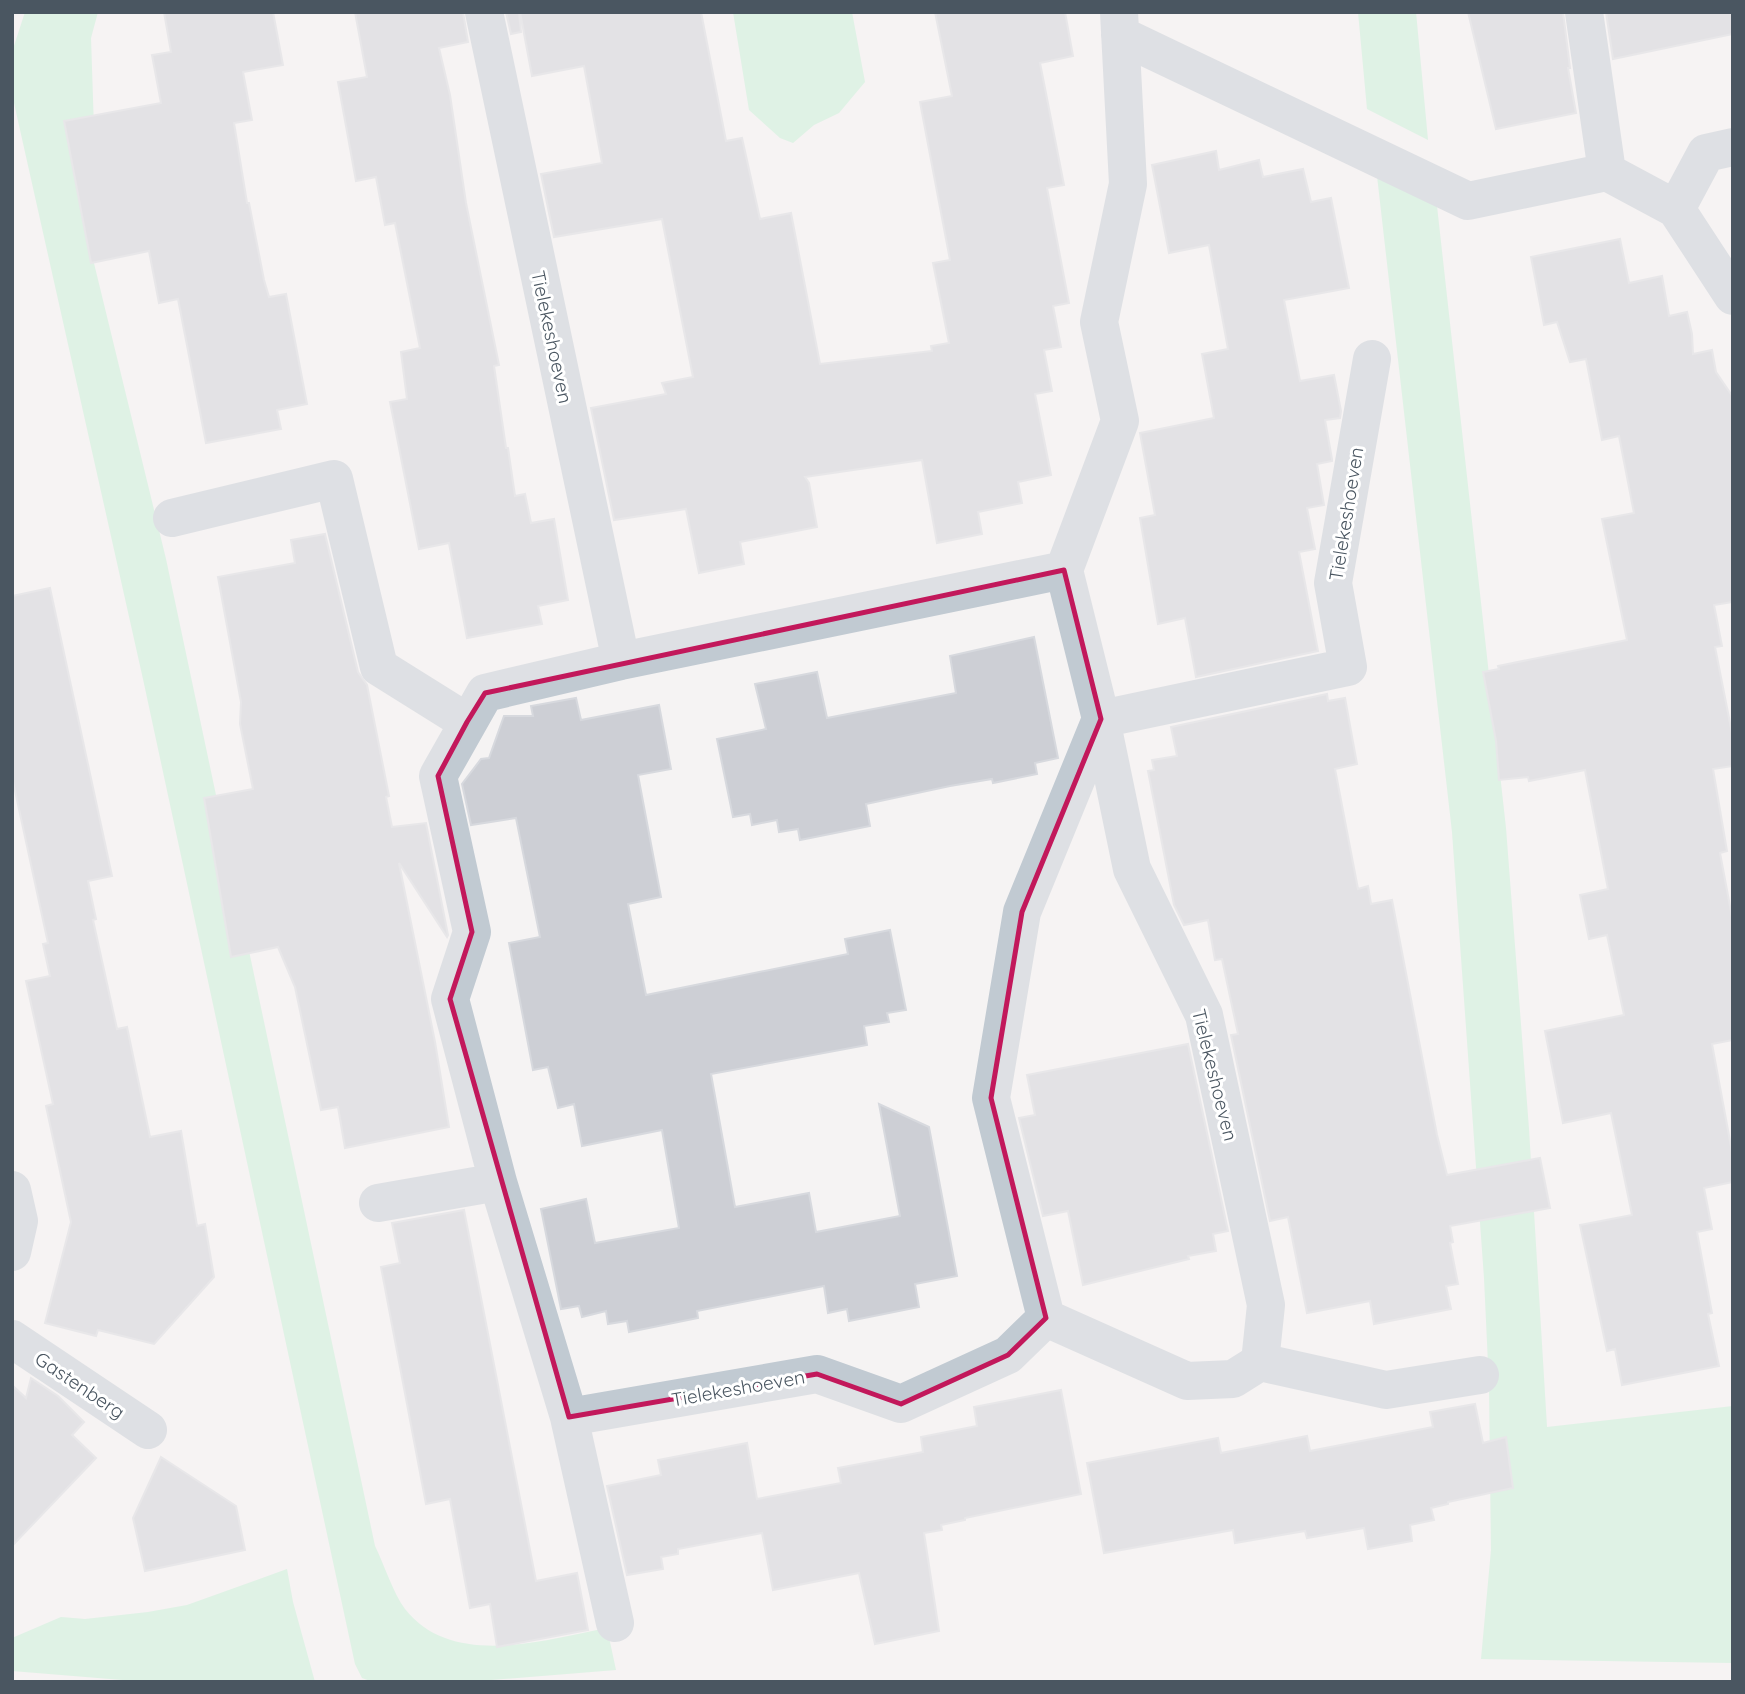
<svg xmlns="http://www.w3.org/2000/svg" width="1745" height="1694" font-family="Quicksand,sans-serif">
<rect width="100%" height="100%" fill="#f5f3f3"/>
<path fill="#c3f1d5" d="M25,12H98L91,38L95,160L91,251L166,559L375,1546C384,1564 393,1593 405,1609C452,1669 544,1640 607,1628L616,1670L466,1682H373L362,1678L355,1664L143,679L12,94V52Z
M733,12H852L865,82L839,113L814,125L793,143L780,138L749,110Z
M1358,12H1416L1428,140L1367,109Z
M1376,167L1436,197L1506,828L1529,1129L1547,1427L1733,1406V1663L1481,1659L1491,1550L1489,1385L1484,1278L1452,832Z
M287,1569L293,1602L315,1682H147L12,1671V1638L61,1617L85,1619L148,1612L187,1605Z"/>
<path fill="#cdcfd5" stroke="#d7d9de" stroke-width="2" d="M164,12H273L283,65L243,72L252,120L234,123L247,203H249L264,280L269,297L286,294L307,404L277,410L281,429L206,443L178,299L159,303L149,251L91,263L64,121L161,103L152,55L171,52Z
M355,12H463L468,42L439,48L450,95L466,203L499,365L494,366L506,448H508L515,496L525,494L531,523L554,519L568,600L538,606L542,624L467,638L449,543L419,549L390,402L407,399L401,352L420,348L395,223L385,225L376,177L356,181L338,82L367,77Z
M506,12H519L521,32L511,34Z
M520,12H701L726,141L742,138L760,219L791,213L820,364L932,351L931,346L949,343L933,263L950,260L920,102L952,96L935,12H1065L1073,56L1040,63L1064,185L1047,188L1069,303L1053,306L1061,347L1044,350L1052,391L1035,394L1051,475L1018,482L1022,503L978,512L982,534L937,543L922,460L805,477L809,483L817,527L740,542L744,564L699,573L686,509L614,520L591,408L666,394L662,383L693,377L662,219L554,237L541,174L602,163L584,66L532,76Z
M1468,12H1563L1570,68H1568L1576,113L1496,129Z
M1606,12H1733V34L1613,59Z
M1216,151L1219,170L1259,160L1263,177L1303,169L1311,202L1331,198L1349,288L1284,300L1300,381L1334,375L1341,411L1340,418L1325,420L1332,459V461L1317,464L1324,505L1307,508L1315,549L1299,552L1318,651L1196,677L1185,618L1158,624L1140,518L1155,515L1140,433L1214,418L1202,354L1228,349L1209,245L1169,253L1152,165Z
M1620,239L1629,283L1662,276L1669,316L1687,312L1692,334L1693,354L1712,350L1716,372L1733,397V602L1714,605L1722,646L1715,647L1733,738V766L1713,769L1727,851L1720,853L1733,922V1040L1712,1044L1733,1157V1182L1704,1188L1712,1229L1697,1232L1712,1313L1708,1314L1719,1366L1622,1385L1615,1349L1607,1351L1580,1225L1632,1215L1611,1113L1563,1123L1545,1031L1624,1015L1607,935L1589,939L1580,895L1608,889L1585,770L1529,781L1528,777L1499,780L1496,741L1483,672L1499,669L1498,666L1627,640L1602,519L1634,513L1619,436L1602,440L1586,359L1570,362L1557,322L1544,325L1531,257Z
M325,534L358,672L367,685L389,796L386,797L392,827L426,823L448,935L447,937L399,863L435,1042L449,1127L345,1148L338,1107L321,1110L295,987L278,947L231,957L204,798L253,789L240,724L241,702L218,577L295,563L291,540Z
M50,588L112,876L88,881L96,919L93,920L117,1029L127,1027L150,1137L181,1131L197,1226L205,1224L214,1277L154,1344L98,1330L96,1336L45,1323L71,1222L46,1106L53,1104L26,981L50,976L43,944L48,943L12,777V596Z
M1034,637L1058,758L1035,763L1037,774L993,783L992,779L950,786L866,804L870,826L800,840L798,829L779,832L777,820L752,825L750,814L733,817L717,739L766,729L755,684L817,672L827,718L956,693L950,656Z
M1327,694L1328,701L1345,698L1357,764L1335,769L1358,889L1368,886L1371,904L1392,900L1437,1135L1447,1175L1540,1158L1550,1208L1450,1226L1453,1242L1450,1243L1458,1284L1446,1286L1451,1309L1374,1324L1370,1301L1307,1313L1288,1217L1270,1221L1231,1035L1238,1034L1222,959L1215,960L1208,920L1184,925L1174,905L1148,771L1154,770L1152,760L1177,756L1171,727Z
M576,698L581,720L659,705L671,769L638,775L661,897L628,904L646,995L848,954L845,939L890,930L906,1010L887,1013L889,1022L864,1026L867,1045L711,1074L735,1207L809,1193L816,1232L900,1216L879,1104L929,1127L957,1276L915,1284L919,1307L849,1321L847,1309L828,1313L824,1286L697,1311L698,1318L629,1332L627,1321L608,1324L606,1311L582,1317L579,1306L561,1309L541,1209L586,1199L595,1243L679,1228L662,1130L582,1146L574,1104L558,1108L548,1067L533,1070L509,943L540,937L516,818L471,825L462,784L481,759L489,758L504,716H533L531,706Z
M1188,1044L1228,1231L1213,1234L1216,1251L1188,1256L1189,1259L1083,1285L1068,1211L1043,1216L1019,1118L1035,1115L1027,1075Z
M464,1210L536,1581L577,1573L588,1630L497,1647L490,1604L470,1608L450,1499L426,1504L381,1267L400,1263L392,1223Z
M31,1378L58,1396L84,1422L72,1435L96,1458L12,1546V1385L26,1398Z
M1061,1390L1081,1494L965,1518V1520L941,1525L942,1530L924,1533L939,1631L875,1644L859,1573L773,1590L762,1533L678,1549V1554L661,1557L663,1569L627,1575L607,1486L661,1475L658,1460L747,1443L757,1499L841,1483L838,1468L923,1452L921,1437L977,1426L974,1407Z
M1475,1404L1483,1443L1506,1437L1513,1488L1448,1502V1504L1431,1508L1434,1520L1410,1525L1412,1541L1368,1549L1364,1528L1307,1538L1305,1531L1235,1543L1233,1530L1104,1553L1087,1463L1218,1438L1221,1453L1307,1436L1310,1451L1433,1427L1430,1412Z
M161,1457L236,1506L245,1550L145,1571L133,1518Z"/>
<g fill="none" stroke-linecap="round" stroke-linejoin="round">
<path stroke="#c1cad2" stroke-width="38" d="M484,12L621,661
M1584,12L1607,172L1676,209L1733,296
M1120,35L1468,201L1607,172
M1676,209L1706,153L1733,147
M172,518L334,479L379,667L467,722
M1101,719L1022,912L991,1098L1046,1318L1187,1381L1233,1379L1260,1362L1266,1305L1204,1015L1132,869L1101,719L1064,570L1120,421L1099,322L1128,184L1119,12
M1101,719L1348,667L1333,583L1372,359
M12,1190L19,1221L12,1252
M378,1203L498,1182
M12,1339L148,1430
M1260,1362L1386,1390L1480,1375
M569,1417L817,1374L901,1404L1008,1355L1046,1318
M615,1623L569,1417L498,1182L450,999L472,932L438,776L485,693L621,661L1064,570"/>
</g>
<path d="M0 0H1745V1694H0ZM1064,570L1101,719L1022,912L991,1098L1046,1318L1008,1355L901,1404L817,1374L569,1417L450,999L472,932L438,776L467,722L485,693Z" fill="#f5f3f3" fill-opacity=".55" fill-rule="evenodd"/>
<path fill="none" stroke="#c2185b" stroke-width="5" stroke-linejoin="round" d="M1064,570L1101,719L1022,912L991,1098L1046,1318L1008,1355L901,1404L817,1374L569,1417L450,999L472,932L438,776L467,722L485,693Z"/>
<g text-anchor="middle" dominant-baseline="central" stroke-width="6" stroke-linejoin="round" paint-order="stroke">
<g font-size="19" fill="#4a5661" stroke="#fff">
<text transform="translate(552 337) rotate(78)">Tielekeshoeven</text>
<text transform="translate(1346 514) rotate(-81)">Tielekeshoeven</text>
<text transform="translate(1215 1075) rotate(76)">Tielekeshoeven</text>
<text transform="translate(80 1385) rotate(34)">Gastenberg</text>
<text transform="translate(738 1388) rotate(-10)">Tielekeshoeven</text>
</g>
</g>
<rect width="1745" height="1694" fill="none" stroke="#4a5661" stroke-width="28"/>
</svg>
